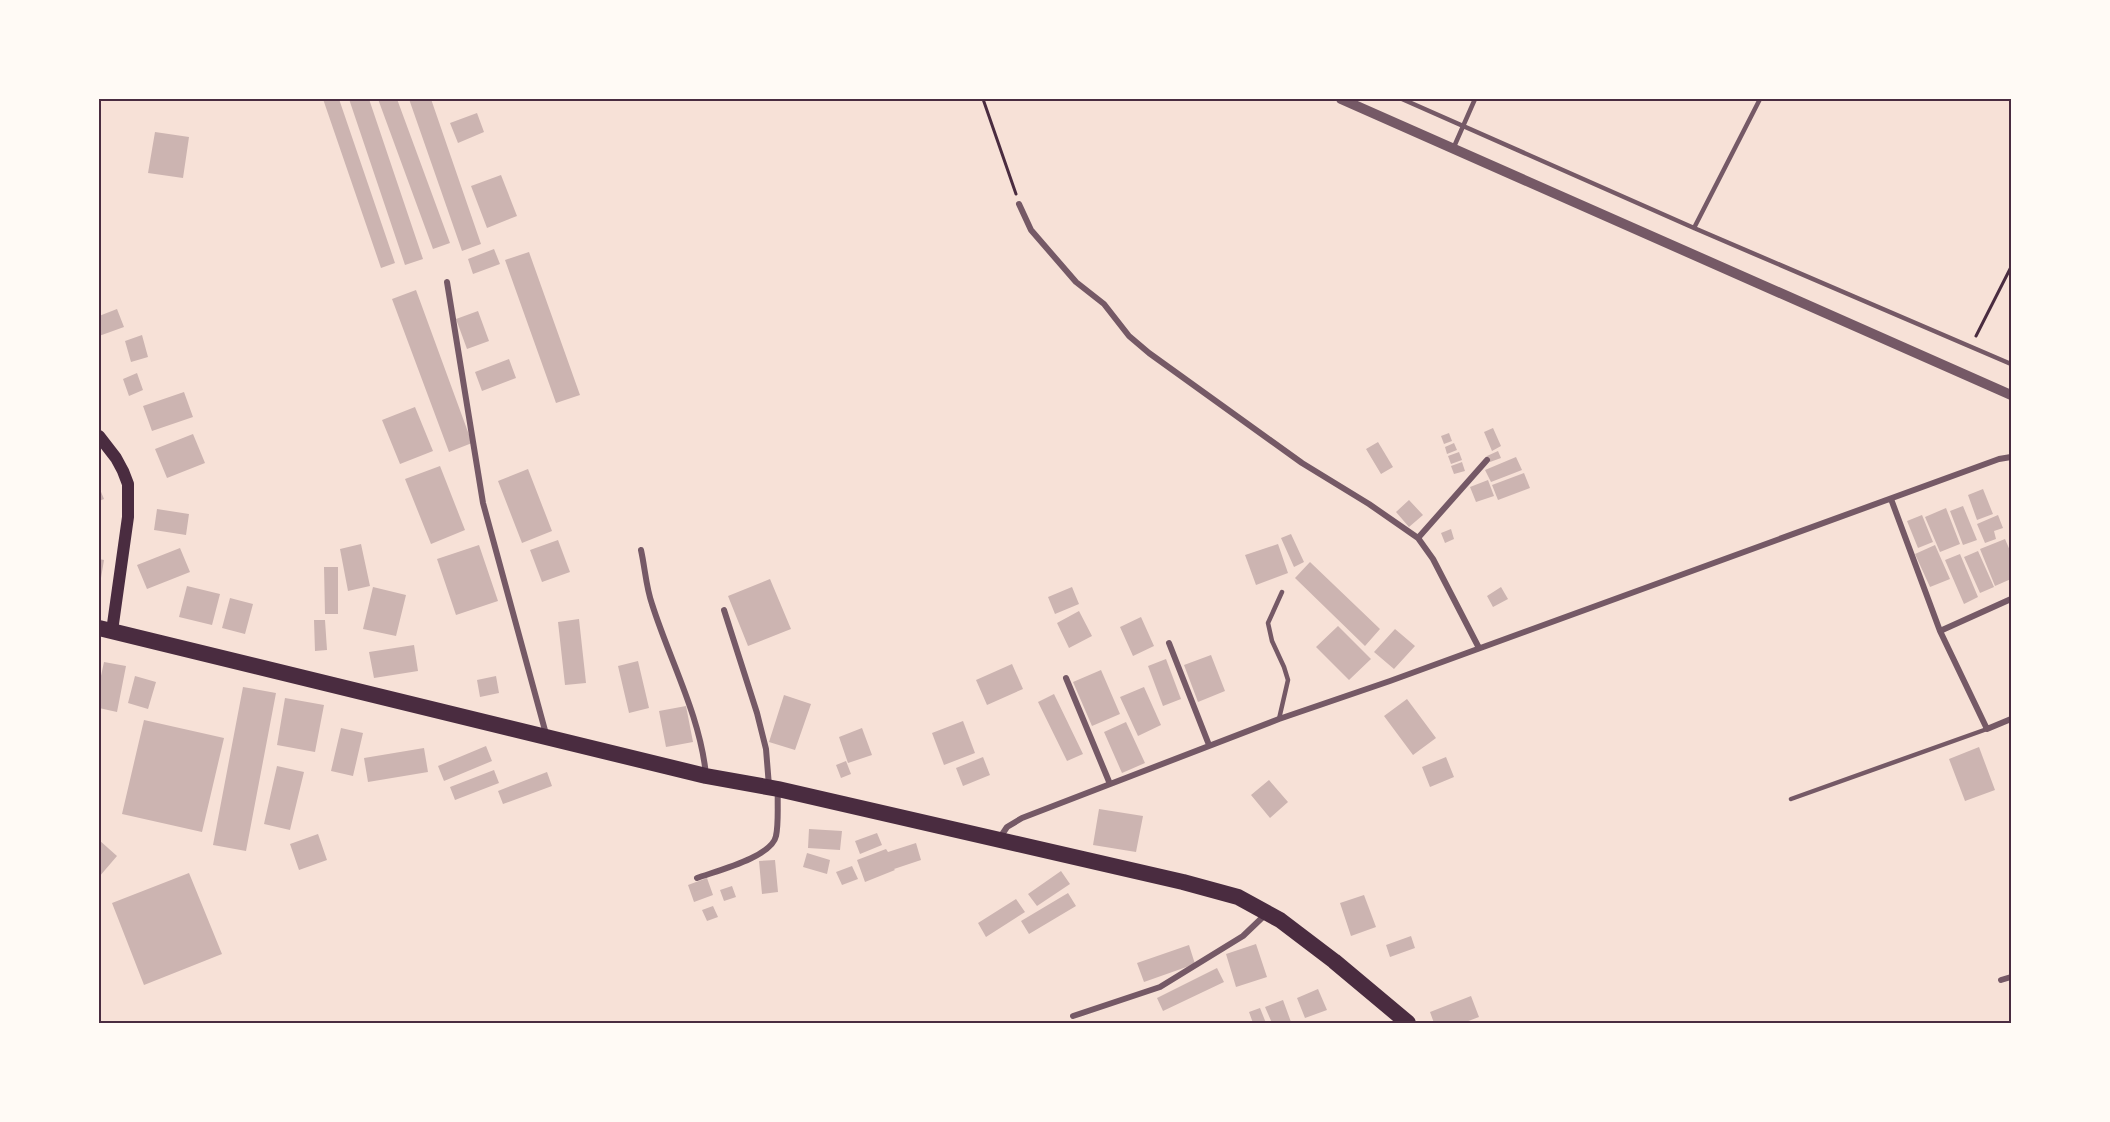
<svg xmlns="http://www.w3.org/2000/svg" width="2110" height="1122" font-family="Mulish,sans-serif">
<rect width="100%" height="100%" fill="#f7e1d7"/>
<path fill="#ccb4b1" d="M323,99H339L395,263L381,268Z
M349,99H369L423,259L405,265Z
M378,99H397L450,243L433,249Z
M409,99H431L481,244L462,251Z
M477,113L484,132L458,143L450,123Z
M155,132L189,137L183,178L148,173Z
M501,175L517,216L487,228L471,186Z
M494,249L500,264L473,274L468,259Z
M529,252L580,395L556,403L505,260Z
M416,290L472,443L449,452L392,299Z
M117,309L124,327L99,336V316Z
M478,311L489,341L467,349L456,319Z
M142,335L148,357L131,362L125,341Z
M509,359L516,378L482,391L475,372Z
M137,373L143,390L129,396L123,379Z
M184,392L193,417L152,431L143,406Z
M415,407L433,451L400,464L382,420Z
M1493,428L1501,446L1492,451L1484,432Z
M1449,433L1452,441L1444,444L1441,436Z
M193,434L205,463L167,478L155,449Z
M1378,442L1393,467L1381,474L1366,449Z
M1454,443L1457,450L1447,454L1445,447Z
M1498,451L1501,458L1490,462L1487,456Z
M1459,452L1462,460L1451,464L1448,456Z
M1516,457L1522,470L1491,482L1485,470Z
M1462,462L1465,471L1454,474L1451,466Z
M440,466L465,530L431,544L405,479Z
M528,469L552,531L522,543L498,481Z
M1524,473L1530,488L1498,500L1492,485Z
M1488,480L1494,496L1476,502L1470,487Z
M99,487L104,499L99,501Z
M1983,489L1993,514L1977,520L1968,495Z
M1409,500L1423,515L1409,527L1396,512Z
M1963,506L1977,540L1963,545L1950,511Z
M1946,508L1960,544L1940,552L1925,517Z
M157,509L189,514L186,535L154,530Z
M1922,515L1933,542L1918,548L1907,521Z
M1998,515L2003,528L1994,531L1996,539L1985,543L1977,524Z
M1451,529L1454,539L1445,543L1441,533Z
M1291,534L1304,562L1294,567L1281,538Z
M2005,539L2011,553V579L1995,586L1980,549Z
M558,540L570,572L542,582L530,550Z
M361,544L370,586L348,591L340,549Z
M1278,544L1288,573L1256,585L1245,555Z
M479,545L498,601L456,615L437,559Z
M1935,545L1950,579L1930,587L1915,554Z
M180,548L190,572L147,589L137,565Z
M1978,551L1994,587L1980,593L1964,557Z
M1960,554L1978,597L1964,604L1945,560Z
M99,559L104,560L100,584H99Z
M1310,562L1380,629L1365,646L1295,578Z
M324,567H338V614H325Z
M770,579L791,629L748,646L728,596Z
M187,586L220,594L212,625L179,617Z
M373,587L406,595L396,636L363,629Z
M1072,587L1079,604L1055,614L1048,597Z
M1501,587L1508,599L1493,607L1487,596Z
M230,598L253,604L245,634L222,628Z
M1079,611L1092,636L1069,648L1057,623Z
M1141,617L1154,646L1133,656L1120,627Z
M579,619L586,683L565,685L558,622Z
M314,620H325L327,650L315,651Z
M1338,626L1371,659L1349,680L1316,647Z
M1395,629L1415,646L1394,669L1374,652Z
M414,645L418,671L374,678L369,652Z
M1211,655L1225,691L1198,702L1184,665Z
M1166,659L1181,699L1163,706L1148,666Z
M638,661L649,708L629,713L618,666Z
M104,662L126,666L117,712L99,708V685Z
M1012,664L1023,689L987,705L976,680Z
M1101,670L1120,714L1092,726L1073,682Z
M135,676L156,682L148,709L128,703Z
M496,676L499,693L480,697L477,680Z
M243,687L276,693L246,851L213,845Z
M1144,687L1161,725L1138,736L1120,697Z
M1054,694L1083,754L1067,761L1038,702Z
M784,695L811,704L795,750L769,742Z
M285,698L324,705L315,752L277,745Z
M1407,699L1436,738L1413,755L1384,716Z
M686,706L693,742L666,747L659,711Z
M144,720L224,738L202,832L122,814Z
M963,721L975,753L944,765L932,733Z
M1126,722L1145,763L1122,773L1104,732Z
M341,728L363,733L353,776L331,771Z
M862,728L872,755L848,763L839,737Z
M486,746L492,761L444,781L438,766Z
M1979,747L1995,790L1965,801L1949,759Z
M424,748L428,772L368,782L364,758Z
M983,757L990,775L963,786L956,768Z
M1446,757L1454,777L1430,787L1422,767Z
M846,761L851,774L841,778L836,765Z
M277,766L304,772L290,830L264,824Z
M494,770L499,783L455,800L450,787Z
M547,772L552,786L503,804L498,791Z
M1269,780L1288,802L1270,818L1251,795Z
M1099,809L1143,816L1136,852L1093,845Z
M809,829L842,831L840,850L808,848Z
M877,833L882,845L860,854L855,841Z
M318,834L327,860L299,870L290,844Z
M99,840L117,856L99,877Z
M916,843L921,860L894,869L895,870L865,882L857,860L886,849L888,852Z
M807,853L830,860L827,874L803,867Z
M775,860L778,892L762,894L759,861Z
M852,866L858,879L842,885L836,872Z
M1061,871L1070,884L1037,906L1028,894Z
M189,873L222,954L144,985L112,903Z
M707,878L713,895L694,902L688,885Z
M732,886L736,897L724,901L720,890Z
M1068,893L1076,906L1029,934L1021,921Z
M1364,895L1376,927L1351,936L1340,903Z
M1016,899L1025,912L986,937L978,923Z
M713,906L718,917L707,921L702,910Z
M1411,936L1415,948L1390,957L1386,945Z
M1256,944L1267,977L1236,987L1226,954Z
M1189,945L1195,964L1144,982L1137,963Z
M1217,968L1224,982L1163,1011L1157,998Z
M1318,989L1327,1010L1305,1018L1297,998Z
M1471,996L1479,1017L1463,1023H1434L1430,1012Z
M1283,1000L1291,1022L1272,1023L1265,1007Z
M1260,1008L1266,1023H1253L1249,1012Z"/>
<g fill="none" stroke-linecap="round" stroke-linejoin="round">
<path stroke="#4a2c40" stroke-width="3" d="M983,99L1016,194
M1976,336L2011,267"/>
<path stroke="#755966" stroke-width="4.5" d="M1402,99L1694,228L2011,364
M1453,149L1475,99
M1694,228L1760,99
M1279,719L1288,680L1284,667L1272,641L1268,623L1282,592
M1791,799L1987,729"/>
<path stroke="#755966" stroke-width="6" d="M1019,204L1031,230L1076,282L1104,304L1129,336L1149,353L1302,463L1369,504L1418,538L1433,559L1479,648
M447,282L483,503L546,734
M1891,499L1940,631L1987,729L2011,719
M1418,538L1487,460
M641,550C645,568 646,587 652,604C670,661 700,715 706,775
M724,610L757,713L766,749L769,786
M1940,631L2011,599
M1169,643L1209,745
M1066,678L1110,784
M999,839L1007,827L1022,818L1279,719L1390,681L1999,459L2011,457
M697,878C716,871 772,857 776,836C779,822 777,804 778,789
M2001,980L2011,977
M1073,1016L1160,987L1243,936L1266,914"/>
<path stroke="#755966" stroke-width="10" d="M1341,99L2011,395"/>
<path stroke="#4a2c40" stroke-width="12" d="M99,436L116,458L123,471L128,484V517L112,631"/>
<path stroke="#4a2c40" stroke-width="16" d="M99,628L706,776L778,789L1183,882L1238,897L1280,920L1334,961L1408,1023"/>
</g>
<rect width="2110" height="1122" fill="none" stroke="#fffaf5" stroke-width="201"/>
<rect x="100" y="100" width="1910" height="922" fill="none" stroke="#4a2c40" stroke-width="2"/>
</svg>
